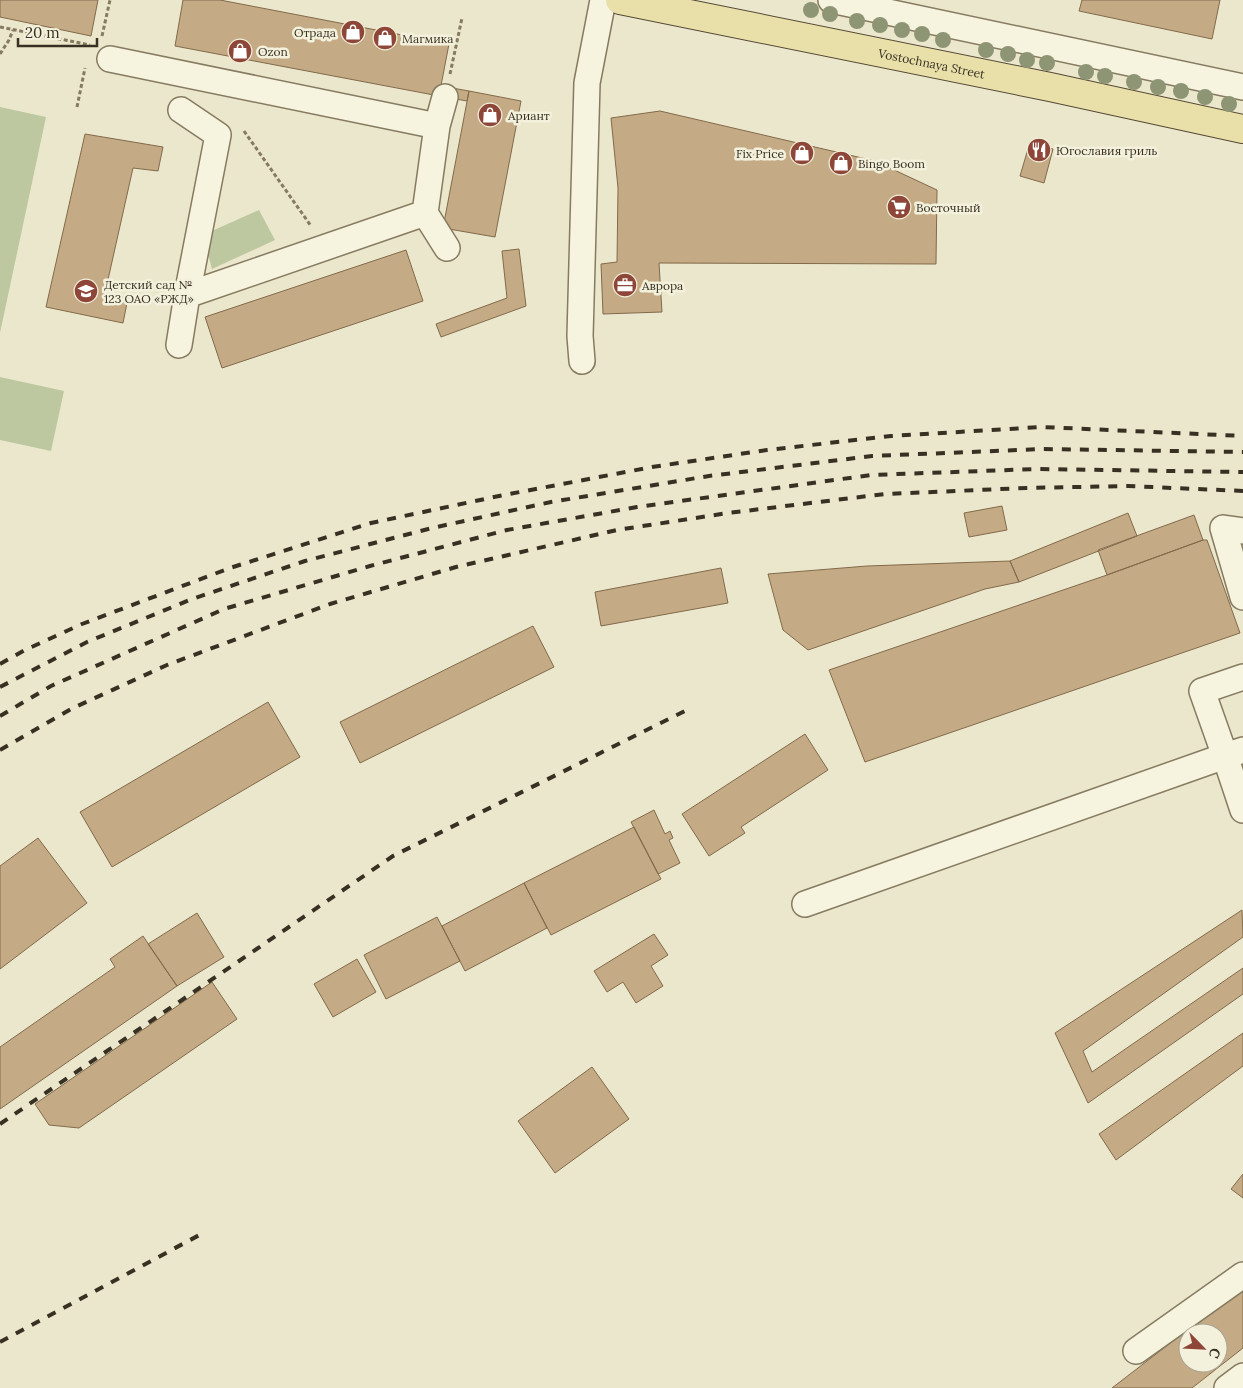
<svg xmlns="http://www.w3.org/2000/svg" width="1243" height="1388" font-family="Lora,serif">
<rect width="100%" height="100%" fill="#ebe7cc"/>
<path fill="#bdc8a0" d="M0,107L46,117L0,333Z
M259,210L275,240L212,269L203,235Z
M0,377L64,391L51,451L0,440Z"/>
<path fill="#c4ab86" stroke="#826a4a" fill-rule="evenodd" d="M0,0H98L91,36L0,17Z
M183,0H220L449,44L439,96L175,46Z
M1082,0H1220L1212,39L1079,11Z
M441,86L469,91L467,101L439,96Z
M469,91L521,101L495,237L443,228Z
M660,111L875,161L937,190L936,264L659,263L662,312L603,314L601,264L617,262L618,188L611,118Z
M85,134L163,147L158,171L133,168L105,293L128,298L123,323L46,307Z
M1030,142L1053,149L1044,183L1020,176Z
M519,249L526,306L441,337L436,324L507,298L502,251Z
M406,250L423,301L222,368L205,317Z
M1002,506L1007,530L969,537L964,513Z
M1128,513L1137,536L1019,582L1010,561Z
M1194,515L1203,540L1107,575L1098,550Z
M1203,540H1207L1240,633L865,762L829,670L1107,575Z
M1010,561L1019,582L985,589L808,650L783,630L768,574L867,566Z
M721,568L728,603L601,626L595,592Z
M533,626L554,667L360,763L340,722Z
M268,702L300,757L112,867L80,812Z
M805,734L828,770L741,827L745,833L709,856L682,814Z
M654,810L665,834L670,831L673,838L669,840L680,863L658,874L631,822Z
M634,827L661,879L551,935L524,883Z
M38,838L87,903L0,969V866Z
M524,883L547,928L465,971L442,926Z
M1242,910L1243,937L1083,1051L1092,1072L1243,968V994L1088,1103L1055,1033Z
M197,913L224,957L177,986L148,944Z
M437,917L460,961L386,999L364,955Z
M654,934L668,955L651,966L663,986L636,1003L623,982L607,992L594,971Z
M143,936L177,986L0,1109V1047L115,967L110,959Z
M357,959L376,992L333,1017L314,984Z
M212,982L237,1019L79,1128L49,1125L35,1104Z
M1243,1033V1066L1116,1160L1099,1134Z
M592,1067L629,1119L555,1173L518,1121Z
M1243,1174V1198L1231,1189Z
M1243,1287V1348L1192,1388H1112ZM1188,1333H1218V1363H1188Z"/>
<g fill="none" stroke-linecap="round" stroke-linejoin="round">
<g stroke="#867b61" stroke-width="28">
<path id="minor" d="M831,0L1243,87
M110,59L437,126L425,213L187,295
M437,126L445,97
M425,213L447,248
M179,345L187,295L218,135L181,110
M582,361L580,336L587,83L603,0
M1243,531L1223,528L1243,597
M1243,750L1225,756L1243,810
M805,904L1225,756L1202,691L1243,677
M1136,1351L1243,1275
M1227,1388L1243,1376"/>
</g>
<g stroke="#554935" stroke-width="30">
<g id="major">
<path id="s1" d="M620,0L1050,87L1243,129"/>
</g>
</g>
<path stroke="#867b61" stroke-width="3" stroke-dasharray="4 2.5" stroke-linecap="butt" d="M0,27L90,45
M102,36L110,0
M0,54L9,40L13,30
M450,74L462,18
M77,107L85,68
M244,131L311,226"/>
<use href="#minor" stroke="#f6f3de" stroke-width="25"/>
<use href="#major" stroke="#e8dfa9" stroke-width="28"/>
<path stroke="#383123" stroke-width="4" stroke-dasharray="9 9" stroke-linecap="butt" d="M0,664L25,650L82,624L230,568L371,523L499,496L652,467L767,450L891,436L1042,427L1243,436
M0,687L87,642L192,599L305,561L432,528L551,502L709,476L872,456L1043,449L1243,452
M0,716L51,686L224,609L370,566L507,530L637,507L871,475L1037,469L1243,472
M0,750L73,708L167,665L330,604L456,567L617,530L728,513L885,494L1026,488L1128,486L1243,491
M0,1124L393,856L689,709
M0,1342L205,1232"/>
</g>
<g fill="#8e9574">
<circle cx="811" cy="10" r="8"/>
<circle cx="830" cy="14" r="8"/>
<circle cx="857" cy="21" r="8"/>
<circle cx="880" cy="25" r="8"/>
<circle cx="902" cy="30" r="8"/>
<circle cx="922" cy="34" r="8"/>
<circle cx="943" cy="40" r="8"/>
<circle cx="986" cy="50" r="8"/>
<circle cx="1008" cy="54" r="8"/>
<circle cx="1027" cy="60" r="8"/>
<circle cx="1047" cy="63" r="8"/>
<circle cx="1086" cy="72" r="8"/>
<circle cx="1105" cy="76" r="8"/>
<circle cx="1134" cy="82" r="8"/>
<circle cx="1158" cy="87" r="8"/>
<circle cx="1181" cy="91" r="8"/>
<circle cx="1205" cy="97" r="8"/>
<circle cx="1229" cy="104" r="8"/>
</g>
<defs>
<g id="shop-disc" transform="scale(1.25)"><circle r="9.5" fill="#8e4638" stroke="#f3f0db"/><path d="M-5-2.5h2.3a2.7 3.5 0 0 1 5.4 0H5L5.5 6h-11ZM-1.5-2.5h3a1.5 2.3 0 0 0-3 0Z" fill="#fff"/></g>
<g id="restaurant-disc" transform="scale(1.25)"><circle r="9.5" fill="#8e4638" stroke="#f3f0db"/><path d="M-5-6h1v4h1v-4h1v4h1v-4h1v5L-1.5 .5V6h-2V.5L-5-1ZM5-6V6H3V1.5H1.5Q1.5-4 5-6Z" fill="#fff"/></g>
<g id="supermarket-disc" transform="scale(1.25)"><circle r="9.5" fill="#8e4638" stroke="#f3f0db"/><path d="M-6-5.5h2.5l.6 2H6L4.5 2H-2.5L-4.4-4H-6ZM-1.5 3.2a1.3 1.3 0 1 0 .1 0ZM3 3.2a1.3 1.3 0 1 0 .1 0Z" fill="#fff"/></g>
<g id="office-disc" transform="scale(1.25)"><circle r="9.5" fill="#8e4638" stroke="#f3f0db"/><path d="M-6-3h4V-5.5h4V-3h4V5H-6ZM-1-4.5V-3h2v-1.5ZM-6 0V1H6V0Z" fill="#fff"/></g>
<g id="school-disc" transform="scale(1.25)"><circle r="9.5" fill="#8e4638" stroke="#f3f0db"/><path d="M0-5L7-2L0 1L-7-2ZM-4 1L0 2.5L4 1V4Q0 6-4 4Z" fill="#fff"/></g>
</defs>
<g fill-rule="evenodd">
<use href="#shop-disc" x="353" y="32"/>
<use href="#shop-disc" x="385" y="38"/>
<use href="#shop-disc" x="240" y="51"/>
<use href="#shop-disc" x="490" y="115"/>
<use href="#restaurant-disc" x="1039" y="150"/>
<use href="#shop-disc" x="802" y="153"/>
<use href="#shop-disc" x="841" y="163"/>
<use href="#supermarket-disc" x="899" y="207"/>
<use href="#office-disc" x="625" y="285"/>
<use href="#school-disc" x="86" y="291"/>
</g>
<g text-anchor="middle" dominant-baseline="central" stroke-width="5" stroke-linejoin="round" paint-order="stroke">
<g font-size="12" fill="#383123" stroke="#f3f0db" text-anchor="start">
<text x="336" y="32" text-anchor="end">Отрада</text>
<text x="402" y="38">Магмика</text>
<text x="258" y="51">Ozon</text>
<text x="508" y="115">Ариант</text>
<text x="1056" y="150">Югославия гриль</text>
<text x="784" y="153" text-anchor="end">Fix Price</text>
<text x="858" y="163">Bingo Boom</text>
<text x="916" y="207">Восточный</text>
<text x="104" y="284">Детский сад №<tspan x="104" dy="14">123 ОАО «РЖД»</tspan></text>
<text x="642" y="285">Аврора</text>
</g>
<g font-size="12" fill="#383123" stroke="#f3f0db">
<text stroke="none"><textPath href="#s1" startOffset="318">Vostochnaya Street</textPath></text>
</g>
</g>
<g transform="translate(1203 1348) rotate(114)"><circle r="24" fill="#f3f0db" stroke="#a8a491"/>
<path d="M0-4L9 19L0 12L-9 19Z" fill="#8e4638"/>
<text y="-8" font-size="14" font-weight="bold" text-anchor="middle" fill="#383123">С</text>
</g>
<path d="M18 38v8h79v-8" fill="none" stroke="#383123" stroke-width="2.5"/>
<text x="25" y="38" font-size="15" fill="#383123" stroke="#f3f0db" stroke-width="4" paint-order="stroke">20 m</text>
</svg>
